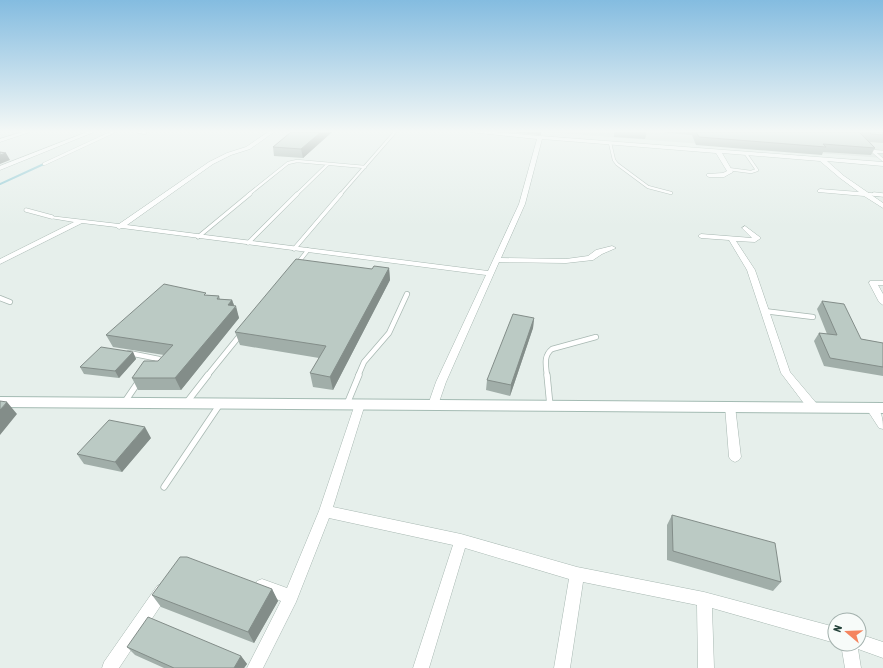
<svg xmlns="http://www.w3.org/2000/svg" width="883" height="668" font-family="'Asap Condensed',sans-serif">
<rect width="100%" height="100%" fill="#e6efeb"/>
<path fill="#d4dfda" d="M546,132H883V158Z"/>
<g fill="none" stroke-linecap="round" stroke-linejoin="round">
<path stroke="#8ec9d4" stroke-width="2" d="M0,184L46,163"/>
<g stroke="#a8b8b2" stroke-width="3.5">
<path id="lane-far3" d="M139,132L145,133
M610,143L614,160L617,164L648,187L671,193
M869,148L883,160
M873,151L883,152
M44,164L113,132
M728,169L751,172L757,170L746,154
M866,194L883,195
M248,195L288,163L297,161L365,167
M296,195L328,164
M340,195L395,132"/>
</g>
<g stroke="#a8b8b2" stroke-width="4.5">
<path id="lane-far2" d="M874,194L883,195
M26,210L52,217
M198,237L250,194
M248,243L297,194
M294,249L341,194
M297,264L308,250"/>
</g>
<g stroke="#a8b8b2" stroke-width="6">
<path id="lane-far1" d="M0,298L10,302
M764,311L813,317
M129,353L159,359L154,366
M207,376L241,334
M358,376L364,362L389,333L407,294
M547,376C546,366 543,356 552,349L596,337"/>
</g>
<g stroke="#a8b8b2" stroke-width="7">
<path id="lane" d="M547,375L550,406
M187,402L208,375
M124,403L139,381
M347,404L359,375
M164,487L220,404"/>
</g>
<g stroke="#a8b8b2" stroke-width="1">
<path id="street" d="M22,132H30L0,142V139Z
M87,132H94L0,170V166Z
M268,132H274L250,149L231,155L213,164L127,225L488,271L519,204L537,139L470,132H494L540,136L883,162V166L827,161L844,176L883,203V208L864,196L818,192V190L820,189L859,192L840,178L820,161L722,153L733,172L724,177H709L707,176V174L723,173L727,171L716,153L542,139L525,204L501,258L566,259L588,256L596,250L612,246L616,248L602,254L593,260L566,263L499,262L446,382L438,405L437,408L433,409L429,408L428,405L436,382L486,275L122,228L119,229L116,227L82,223L0,264V259L74,222L50,218V216L119,224L209,162L227,153L246,147Z
M745,226L761,238L755,242L736,241L755,270L790,372L817,404L818,407L817,410L813,411L809,410L781,373L747,270L729,240L701,238L698,236L701,234L752,238L742,228Z
M870,281H883V285H878L883,294V305L879,302L869,283Z
M360,400L364,401L365,404L333,507L461,534L577,567L704,592L835,627V643L712,608L714,668H698L697,605L583,582L570,668H554L569,579L465,548L429,668H413L453,545L329,518L296,602L263,668H247L281,601L257,591L255,586L257,581L262,579L287,588L319,511L355,404L356,401Z
M730,402L734,403L735,406L741,457L739,460L735,462L731,460L729,457L725,406L726,403Z
M871,404C882,407 883,420 883,429L879,428L866,408L867,405Z
M162,584L167,586L169,591L167,596L119,668H102L104,662L157,586Z
M859,634L883,642V658L858,649L861,668H845L841,644H859Z"/>
</g>
<g stroke="#a4bbb3" stroke-width="2">
<path id="secondary" d="M0,397L883,403V413L0,407Z"/>
</g>
<use href="#lane-far3" stroke="#fff" stroke-width="2.5"/>
<use href="#lane-far2" stroke="#fff" stroke-width="3.5"/>
<use href="#lane-far1" stroke="#fff" stroke-width="4.5"/>
<use href="#lane" stroke="#fff" stroke-width="5.5"/>
<use href="#street" fill="#fff" fill-rule="evenodd"/>
<use href="#secondary" fill="#fff" fill-rule="evenodd"/>
</g>
<path fill="#a1aea9" d="M332,132L303,158L274,156L273,147Z
M507,132H541V135Z
M614,132H647L645,139L614,137Z
M657,132H883V143L870,142L875,148L871,155L823,152L822,155L696,145L692,135Z
M389,268L390,280L333,390L313,387L310,373L319,358L240,345L235,332L372,269Z
M207,295L219,296L220,299L232,300L239,318L181,390H138L132,378L158,361L164,355L113,347L106,335Z
M822,301L861,339L883,343V376L824,366L814,341L819,333L827,334L817,309Z
M534,318L533,328L510,396L486,390L487,380Z
M133,352L136,359L119,378L84,374L80,367Z
M151,438L122,472L84,464L77,454Z
M672,515L781,582L773,591L667,560V525Z
M272,589L278,601L254,643L161,607L152,595Z
M127,647L241,656L247,664L244,668H164L135,655Z"/>
<path fill="#838d89" d="M321,132H332L303,158L301,149Z
M6,153L10,160L0,164V155Z
M389,268L390,280L333,390L330,377Z
M232,300L235,308L236,306L239,318L181,390L175,378Z
M534,318L533,328L510,396L511,385Z
M133,352L136,359L119,378L115,371Z
M7,402L17,414L0,435V410Z
M145,427L151,438L122,472L115,462Z
M272,589L278,601L254,643L248,632Z
M241,656L247,664L244,668H234Z"/>
<path fill="#bbcac4" stroke="#838d89" d="M291,132H321L301,149L273,147Z
M696,132H859L875,148L823,144L826,147L699,137Z
M868,132H883V135L871,134Z
M0,152L6,153L0,155Z
M296,259L372,269L374,266L389,268L330,377L310,373L326,346L235,332Z
M164,284L206,293L204,295L219,296L217,299L232,300L228,305L236,306L175,378H132L144,361H158L173,345L106,335Z
M822,301L844,304L861,339L883,343V367L830,358L819,333L837,335Z
M513,314L534,318L511,385L487,380Z
M101,347L133,352L115,371L80,367Z
M0,401L7,402L0,410Z
M109,420L145,427L115,462L77,454Z
M672,515L775,543L781,582L673,551Z
M180,557H187L272,589L248,632L152,595Z
M148,617L241,656L234,668H174L127,647Z"/>
<linearGradient id="sky" x2="0" y2="1"><stop stop-color="#84bce0"/><stop offset="0.58" stop-color="#f4f8f6"/><stop offset="1" stop-color="#f4f8f6" stop-opacity="0"/></linearGradient>
<rect width="883" height="226" fill="url(#sky)"/>
<g transform="translate(847 632) rotate(289)"><circle r="19" fill="#f7fbf9" stroke="#a3b1ad"/>
<path d="M0-3L7 15L0 10L-7 15Z" fill="#f4845f"/>
<text y="-6" font-size="11" font-weight="bold" text-anchor="middle" fill="#24423a">N</text>
</g>
</svg>
